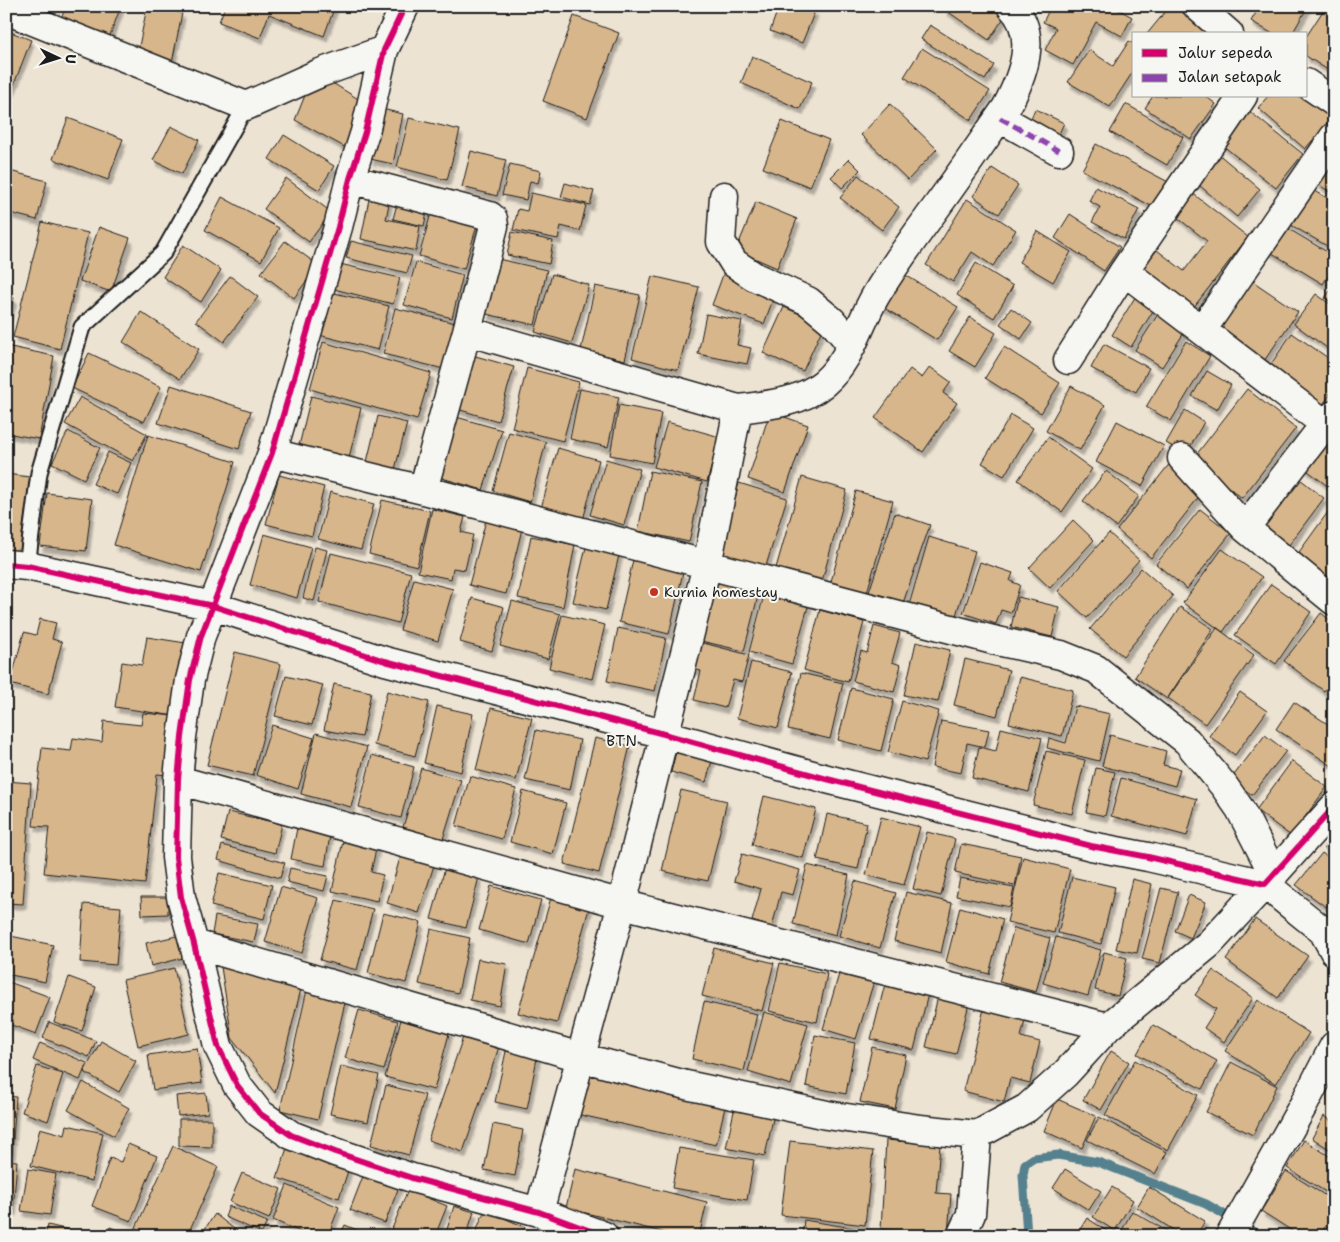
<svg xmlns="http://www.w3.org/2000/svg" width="1340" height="1242" font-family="'Shantell Sans',sans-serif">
<defs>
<filter id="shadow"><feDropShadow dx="3" dy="5.5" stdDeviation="1" flood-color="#0004"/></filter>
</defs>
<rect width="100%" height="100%" fill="#ede3d3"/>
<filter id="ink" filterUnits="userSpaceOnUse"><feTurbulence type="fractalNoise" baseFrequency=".02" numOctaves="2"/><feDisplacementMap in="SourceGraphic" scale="10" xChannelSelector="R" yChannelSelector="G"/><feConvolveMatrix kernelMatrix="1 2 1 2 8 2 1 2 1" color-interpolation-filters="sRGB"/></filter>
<g filter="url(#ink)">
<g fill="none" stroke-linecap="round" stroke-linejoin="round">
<path stroke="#54818e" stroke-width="9" d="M1027,1236L1023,1175L1025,1164L1034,1158L1058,1155L1098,1162L1206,1204L1261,1236"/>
</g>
<path fill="#d8b68b" stroke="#1c1c1c" filter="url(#shadow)" d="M66,6H121L109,38L61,19Z
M225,6H335L324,36L269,14L260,38L219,22Z
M779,6H803L815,11L802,43L770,31Z
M946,6H1004L1009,10L989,40L944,9Z
M1051,6H1113L1132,17L1122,36L1096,22L1073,65L1045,50L1056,28L1043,22Z
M1170,6H1175L1207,34H1147Z
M1260,6H1308L1292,34H1273L1251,21Z
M1326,6H1334V74L1306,56V37Z
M147,7L182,13L171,68L136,61Z
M574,16L619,33L587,118L543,101Z
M930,25L994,65L985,80L921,39Z
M6,30L31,40L11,92L6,90Z
M1129,41L1134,44V70L1110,107L1068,82L1089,50L1113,66Z
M922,48L990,91L971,120L904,77Z
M752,56L812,82L800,109L741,83Z
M331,82L363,102L350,150L295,120L308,88Z
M1306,95L1333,117L1305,149L1258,108L1268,96Z
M1153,96H1205L1216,104L1191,139L1145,108Z
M890,104L937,149L908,180L861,135Z
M1126,104L1183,137L1167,165L1110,132Z
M382,109L403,114L393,164L370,159Z
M1035,109L1064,123L1057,138L1028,125Z
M1249,111L1303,154L1276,188L1222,145Z
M68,118L123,139L108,180L53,159Z
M409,118L460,130L447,180L397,167Z
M782,121L829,140L810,187L763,168Z
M171,126L199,140L182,174L153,160Z
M284,135L334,166L319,190L269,159Z
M1096,144L1174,185L1161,211L1082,170Z
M1334,145V195L1311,179Z
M471,151L506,160L497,196L462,187Z
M1216,152L1260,189L1237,217L1193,180Z
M849,159L860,170L842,188L831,177Z
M510,164L541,171L538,183L530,181L526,200L502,195Z
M992,168L1018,185L999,214L973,196Z
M6,170L47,181L37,220L6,212Z
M858,175L899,207L882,230L840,198Z
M286,178L331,212L309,242L264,209Z
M565,183L594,191L590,205L561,197Z
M1305,185L1334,202V250L1284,221Z
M1096,187L1139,209L1124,239L1092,222L1100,207L1089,201Z
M371,189L391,193L386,219L420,226L416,251L361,239Z
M1191,192L1248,237L1190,312L1139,272L1157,250L1184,271L1207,241L1174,215Z
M531,193L586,205L580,231L561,226L558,239L513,230L518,209L527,211Z
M399,196L429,203L424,226L393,219Z
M222,197L279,228L261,261L205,230Z
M967,199L1016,230L993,266L972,252L953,282L926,265Z
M756,202L797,219L777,268L736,250Z
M433,206L479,219L464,269L419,256Z
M1070,214L1120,247L1104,271L1055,238Z
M42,222L88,233L60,349L13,337Z
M1282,225L1334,256V267L1323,284L1267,250Z
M99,227L130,238L111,292L80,281Z
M1037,231L1071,252L1053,282L1019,262Z
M512,232L553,241L549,264L507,255Z
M285,241L318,265L294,298L261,273Z
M351,241L412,256L407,273L346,258Z
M183,245L221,270L201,302L163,277Z
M498,259L547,270L535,325L486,314Z
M416,262L463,275L452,318L404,305Z
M976,263L1013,286L994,318L957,295Z
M340,264L400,278L393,304L334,289Z
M724,272L776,291L764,324L712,305Z
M902,273L958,307L937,340L881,306Z
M552,274L589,285L572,343L535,332Z
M230,276L258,297L224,342L196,321Z
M652,276L699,287L678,370L632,358Z
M1245,276L1298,312L1264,361L1212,325Z
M1334,285V305L1325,298Z
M595,286L640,295L625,360L581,350Z
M330,292L389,306L378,350L319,335Z
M1137,294L1156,306L1131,347L1112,335Z
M1316,294L1334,307V353L1294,324Z
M6,295L14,298L6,323Z
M784,307L824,325L803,371L763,353Z
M395,308L455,323L444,369L383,354Z
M1011,308L1032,323L1021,339L1000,324Z
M1160,311L1187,328L1162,367L1135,350Z
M141,312L199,349L180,379L123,342Z
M706,314L742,321L737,345L751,348L747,364L698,354Z
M970,317L996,333L975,367L949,351Z
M1292,333L1334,362V389L1317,413L1263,376Z
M1186,341L1210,356L1171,421L1146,407Z
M323,342L431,373L417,420L310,389Z
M1104,344L1149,368L1136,392L1091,368Z
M6,346L54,356L39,439L6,433Z
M1004,347L1060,383L1041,413L985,378Z
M89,353L161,387L144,422L72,388Z
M472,355L514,367L498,421L457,409Z
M930,367L951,382L943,393L957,403L923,452L875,418L910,369L922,378Z
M527,368L579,382L563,441L512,428Z
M1207,371L1231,385L1217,410L1192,396Z
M171,385L251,411L239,449L158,423Z
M1071,386L1105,405L1080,450L1046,431Z
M580,389L619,397L608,447L570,439Z
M1247,389L1296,428L1242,498L1193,459Z
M311,396L361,408L349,458L299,446Z
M80,397L147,434L133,461L65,424Z
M619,405L661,413L652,463L610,455Z
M1185,410L1204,422L1186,454L1166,443Z
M770,412L808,425L785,492L748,479Z
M1011,415L1033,428L1004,476L982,463Z
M378,416L407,423L394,473L366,466Z
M453,416L502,430L483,490L435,476Z
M1117,421L1164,446L1142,486L1096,462Z
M667,422L720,437L707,482L654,467Z
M68,431L100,448L84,479L52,463Z
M509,432L546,442L530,502L493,491Z
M1334,434V484L1330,488L1303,467Z
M148,435L235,462L201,572L114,545Z
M1048,437L1092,469L1062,512L1018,480Z
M558,448L599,460L583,520L541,508Z
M108,452L131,463L117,494L93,484Z
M606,459L640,469L624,525L590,515Z
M1171,462L1205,489L1151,558L1117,530Z
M650,471L702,482L689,542L638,531Z
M1106,471L1139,496L1116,527L1083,501Z
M6,474L30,477L20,551L6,549Z
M279,475L324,487L312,536L266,524Z
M1295,475L1324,498L1286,549L1256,526Z
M802,477L847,490L822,581L776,568Z
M739,483L787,498L765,569L717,554Z
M856,491L893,501L866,596L830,585Z
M330,492L374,504L361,550L318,539Z
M47,493L92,499L86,551L40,546Z
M382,500L430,511L417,566L369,554Z
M432,509L465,517L461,532L473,535L465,570L453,568L451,579L418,572Z
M1200,509L1231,533L1187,589L1156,564Z
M1328,512L1334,517V587L1294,559Z
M895,513L930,525L903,603L869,592Z
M486,520L522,529L506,594L469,585Z
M1073,520L1094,540L1050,588L1029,568Z
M1109,533L1139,560L1087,618L1058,591Z
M264,534L311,547L297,598L250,585Z
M531,536L575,545L563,607L518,598Z
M929,537L975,551L955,619L909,605Z
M587,543L620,551L606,610L573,602Z
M315,547L327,550L314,601L303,598Z
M1222,549L1262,577L1223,632L1183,603Z
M331,553L411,573L398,623L319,602Z
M633,560L683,572L669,634L619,622Z
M980,562L1013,573L1010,581L1020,585L1011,613L1001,610L996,624L963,613Z
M1141,568L1173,596L1123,656L1090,629Z
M414,579L453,589L438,641L400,630Z
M715,582L759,592L744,651L701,641Z
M1271,584L1311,612L1276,664L1235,635Z
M765,591L809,603L792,664L749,652Z
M1018,597L1059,607L1052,637L1011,627Z
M472,598L504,607L492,651L460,642Z
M512,601L560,614L548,659L500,646Z
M1180,607L1213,629L1167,699L1135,677Z
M820,610L864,622L848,682L804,670Z
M1321,613L1334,623V678L1324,691L1284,661Z
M562,615L605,625L592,679L549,668Z
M40,619L56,623L52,639L62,642L48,694L10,684L24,632L36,635Z
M874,626L900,633L892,662L901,665L894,692L853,681L861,651L867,653Z
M618,628L666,638L655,691L607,681Z
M1217,628L1254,655L1205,724L1168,698Z
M147,637L186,643L175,716L115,707L122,662L142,665Z
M696,641L749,655L742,682L733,680L725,708L694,700L701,671L689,668Z
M916,642L950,650L938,702L904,695Z
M235,652L281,664L253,776L207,765Z
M965,659L1009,670L997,716L954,705Z
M751,662L792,672L778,728L737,718Z
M801,673L843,683L830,739L788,729Z
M286,676L323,685L312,725L275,716Z
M1020,677L1073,690L1062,736L1009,723Z
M334,684L371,692L362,737L324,730Z
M851,688L894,699L881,751L838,740Z
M387,691L429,702L415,756L374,745Z
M1240,692L1267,711L1235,755L1209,736Z
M902,701L939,711L925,762L888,752Z
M1294,702L1334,728V764L1332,766L1276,729Z
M437,706L473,714L461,772L424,763Z
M1075,706L1110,714L1099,761L1047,748L1049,738L1066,743Z
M491,708L532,718L516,780L476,770Z
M143,713L174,716L167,775L157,774L145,884L44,873L49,827L33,826L42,748L71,751L73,738L102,742L104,721L141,725Z
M941,721L989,730L985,747L967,743L961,773L932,767Z
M272,725L314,738L298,789L256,775Z
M1001,728L1042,738L1029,792L972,778L979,747L996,751Z
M536,730L580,740L570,790L525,780Z
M316,733L367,747L351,807L301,794Z
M1110,735L1166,751L1163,765L1180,769L1175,786L1102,766Z
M1265,735L1286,751L1252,795L1231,779Z
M595,738L630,746L599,873L564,864Z
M677,748L713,757L706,782L671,772Z
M1046,751L1085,760L1072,814L1033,805Z
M372,755L414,767L401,818L359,807Z
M1292,761L1327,787L1291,836L1256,810Z
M421,768L461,780L443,839L403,827Z
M1096,768L1115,772L1105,816L1086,812Z
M470,776L516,789L502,839L456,826Z
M1121,778L1197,799L1187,836L1111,816Z
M6,781L31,783L23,904L6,903Z
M681,790L727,801L708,881L662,871Z
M523,791L566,803L553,854L510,842Z
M764,796L816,809L803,858L752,845Z
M228,812L282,824L275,853L221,840Z
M827,814L867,823L858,869L817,860Z
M881,817L920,827L904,885L866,875Z
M298,823L331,829L325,866L291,859Z
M345,832L378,840L371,872L383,875L377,901L332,891Z
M927,832L955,839L941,896L913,889Z
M1334,834V855L1324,848Z
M961,844L1021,856L1015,886L955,873Z
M222,845L285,863L280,878L218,860Z
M402,851L435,862L419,913L387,903Z
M1322,853L1334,862V896L1326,907L1296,885Z
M742,854L800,870L793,895L781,892L772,927L752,921L761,889L734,881Z
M1023,857L1070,869L1054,933L1007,922Z
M807,865L849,875L836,935L793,924Z
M290,868L328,876L324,891L287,882Z
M445,868L479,877L466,928L431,919Z
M219,873L272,885L264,919L211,906Z
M1072,877L1115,887L1101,944L1058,933Z
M960,878L1014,888L1010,907L956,896Z
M1132,879L1152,884L1137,953L1116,949Z
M855,881L896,893L880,948L839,936Z
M491,886L541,900L529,944L479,930Z
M281,887L318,898L302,953L265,942Z
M1161,888L1178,892L1160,963L1142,959Z
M906,892L952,903L941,953L894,941Z
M552,894L590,905L557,1023L518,1013Z
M1189,895L1206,902L1191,938L1175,931Z
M141,897H168V914L142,915Z
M336,900L373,909L357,970L320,960Z
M84,904L121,907L116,965L80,962Z
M960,907L1003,919L989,974L946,962Z
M383,913L421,922L406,983L368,973Z
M215,916L258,924L254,942L212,934Z
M1255,919L1308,956L1278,998L1226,960Z
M1014,928L1050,938L1036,992L999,982Z
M431,929L470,938L458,993L419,984Z
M6,935L53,945L45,982L6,974Z
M181,935L187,957L151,966L146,943Z
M1056,937L1101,950L1088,996L1043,983Z
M714,948L774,963L762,1011L702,996Z
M1104,952L1127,958L1118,996L1095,990Z
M478,959L507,964L500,1006L470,1000Z
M780,963L827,974L817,1022L769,1011Z
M221,967L301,989L275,1093L232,1038Z
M841,967L875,978L856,1039L823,1029Z
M174,968L189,1034L138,1046L123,980Z
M1213,970L1253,998L1224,1042L1204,1028L1216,1009L1195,995Z
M887,976L930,986L914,1050L871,1039Z
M69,977L96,987L82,1031L54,1022Z
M6,981L50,997L36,1034L6,1023Z
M308,985L347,994L318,1119L280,1110Z
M938,996L969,1004L956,1054L926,1047Z
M1258,1000L1309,1033L1276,1084L1225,1051Z
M704,1002L757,1014L744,1071L692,1059Z
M984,1009L1025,1020L1021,1037L1040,1042L1030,1083L1010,1078L1004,1102L963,1091Z
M359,1010L398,1021L384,1070L345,1058Z
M764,1012L808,1024L791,1085L748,1072Z
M402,1016L450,1030L434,1090L385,1077Z
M49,1022L96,1041L89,1057L43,1038Z
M1153,1025L1217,1061L1202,1089L1137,1054Z
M464,1034L499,1047L463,1152L428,1140Z
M815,1035L855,1043L846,1094L806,1086Z
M101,1041L136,1061L119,1092L84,1072Z
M508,1042L539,1048L527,1109L495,1102Z
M40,1043L87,1063L80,1080L33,1060Z
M872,1047L906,1055L895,1109L860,1102Z
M197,1048L202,1083L153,1090L148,1055Z
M1111,1051L1129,1062L1101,1110L1083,1100Z
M1135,1060L1198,1095L1168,1150L1105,1115Z
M1231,1062L1277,1086L1253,1135L1206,1112Z
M37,1066L63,1074L48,1121L22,1112Z
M341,1066L379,1075L368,1122L330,1114Z
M586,1072L726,1103L716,1145L576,1114Z
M83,1082L129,1108L114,1136L68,1110Z
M386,1085L425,1095L409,1155L371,1145Z
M206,1093L208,1113L178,1116L176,1096Z
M6,1096L16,1097L12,1154L6,1153Z
M1057,1099L1096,1116L1082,1148L1044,1131Z
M735,1106L774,1114L765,1156L726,1148Z
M1324,1116L1334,1123V1152L1312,1138Z
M1099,1117L1167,1152L1155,1174L1087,1140Z
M179,1119H212V1147L179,1146Z
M493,1124L523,1130L515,1176L484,1170Z
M67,1125L103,1133L92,1181L31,1166L40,1128L65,1135Z
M886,1140L940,1145L936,1193L951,1194L948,1235L881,1229Z
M1304,1140L1334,1159V1197L1287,1168Z
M790,1141L873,1151L865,1225L781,1215Z
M128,1144L157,1156L131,1221L92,1206L110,1158L121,1162Z
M173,1146L218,1167L187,1236H137L133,1234Z
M287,1148L349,1168L339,1198L277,1178Z
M679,1148L754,1160L747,1200L672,1188Z
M6,1160L17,1161L13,1210L6,1209Z
M28,1169L56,1174L50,1215L21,1211Z
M575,1169L707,1202L699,1236H678L566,1208Z
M1065,1169L1101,1191L1089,1210L1053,1188Z
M365,1171L400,1184L385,1223L350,1210Z
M1286,1171L1334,1201V1213L1319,1236H1300L1261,1211Z
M242,1173L281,1189L269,1219L230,1202Z
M287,1185L339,1207L328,1236H310L273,1220Z
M1112,1187L1133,1200L1115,1231L1093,1217Z
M1149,1187L1205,1221L1196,1236H1183L1137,1207Z
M408,1190L447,1206L435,1236H389Z
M229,1206L267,1222L262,1233L225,1217Z
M454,1206L474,1212L466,1236H445Z
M485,1210L525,1227L522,1236H474Z
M1132,1211L1174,1235V1236H1119Z
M215,1214L243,1236H200Z
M1087,1218L1113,1235L1112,1236H1076Z
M804,1220L859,1229L858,1236H802Z
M48,1225L93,1236H45Z
M345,1225L371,1236H340Z
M110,1227L130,1235V1236H106Z"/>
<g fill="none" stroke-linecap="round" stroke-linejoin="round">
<g stroke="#1c1c1c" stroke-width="19">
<path id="lane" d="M27,566L39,473L82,327L163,253L246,106
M545,1236L552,1219"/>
</g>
<g stroke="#1c1c1c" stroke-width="31">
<path id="street" d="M405,6L384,50L365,132L350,179L338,227L272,453L201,636L190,680L182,737L178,780L176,857L181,897L194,944L218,1046L237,1085L259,1113L291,1135L335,1152L412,1178L539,1212L604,1236
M1197,6L1229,34
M6,10L246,106L320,73L384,50
M1306,83L1334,102
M1000,118L1059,151
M350,179L490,216L493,219L494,226L467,331L423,490
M724,196L721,242L734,263L755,277L808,301L832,321L852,345
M1124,271L1325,424
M1202,330L1334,137
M467,331L738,409C768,405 800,403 824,383C851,360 859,324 876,295C896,261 920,230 943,198C964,169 985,138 1006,108C1022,78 1040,35 1011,6
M1068,360L1124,271L1243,96
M272,453L423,490L993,640L1061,655L1096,669L1187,741L1224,786L1240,809L1274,875
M1182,458L1245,528L1334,601
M1245,528L1325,424L1334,415
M6,564L27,566L213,606L385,661L664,734L827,779L1091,846L1148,857L1265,884L1334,807
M178,780L622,904L1108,1027
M194,944L580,1057L686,1085L827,1115L920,1129L977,1135L1027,1108L1065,1074L1108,1027L1209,944L1265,884L1323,931L1334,951
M539,1212L622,904L707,565L738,409
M961,1236L971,1214L977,1135
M1230,1236L1304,1104L1334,1046"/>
</g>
<use href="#lane" stroke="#f6f6f2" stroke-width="15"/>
<use href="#street" stroke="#f6f6f2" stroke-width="28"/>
<path stroke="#8e44ad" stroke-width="5" stroke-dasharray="10 5" stroke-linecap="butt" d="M1000,118L1059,151"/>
<g stroke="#f6f6f2" stroke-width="9">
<path id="cycleway" d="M405,6L384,50L365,132L350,179L338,227L272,453L201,636L190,680L182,737L178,780L176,857L181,897L194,944L218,1046L237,1085L259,1113L291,1135L335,1152L412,1178L539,1212L604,1236
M6,564L27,566L213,606L385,661L664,734L827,779L1091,846L1148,857L1265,884L1334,807"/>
</g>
<use href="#cycleway" stroke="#d6006c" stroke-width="6"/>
</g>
</g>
<circle fill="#c8321e" stroke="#f6f6f2" stroke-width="2" cx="654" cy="592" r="5"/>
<g text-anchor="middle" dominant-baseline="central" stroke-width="4" stroke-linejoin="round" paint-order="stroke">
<g font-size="14" fill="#1c1c1c" stroke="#f6f6f2" text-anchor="start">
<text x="664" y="592">Kurnia homestay</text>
</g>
<g font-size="15" letter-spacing="1" fill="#1c1c1c" stroke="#f6f6f2">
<text x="622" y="741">BTN</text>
</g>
</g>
<rect width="1340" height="1242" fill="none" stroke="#f6f6f2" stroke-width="25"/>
<rect x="12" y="12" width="1315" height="1217" fill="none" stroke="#1c1c1c" stroke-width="2" filter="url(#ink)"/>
<rect x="1132" y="32" width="175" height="65" fill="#f6f6f2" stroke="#9f9f9c"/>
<rect x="1142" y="49" width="25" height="8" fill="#d6006c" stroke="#9f9f9c"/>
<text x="1178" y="58" font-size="15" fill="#1c1c1c">Jalur sepeda</text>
<rect x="1142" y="74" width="25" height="8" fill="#8e44ad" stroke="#9f9f9c"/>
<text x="1178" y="82" font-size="15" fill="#1c1c1c">Jalan setapak</text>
<g transform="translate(58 58) rotate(94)" stroke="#f6f6f2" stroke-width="4" paint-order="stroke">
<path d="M0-4L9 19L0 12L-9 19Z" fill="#1c1c1c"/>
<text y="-8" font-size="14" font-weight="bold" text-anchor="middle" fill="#1c1c1c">U</text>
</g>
</svg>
